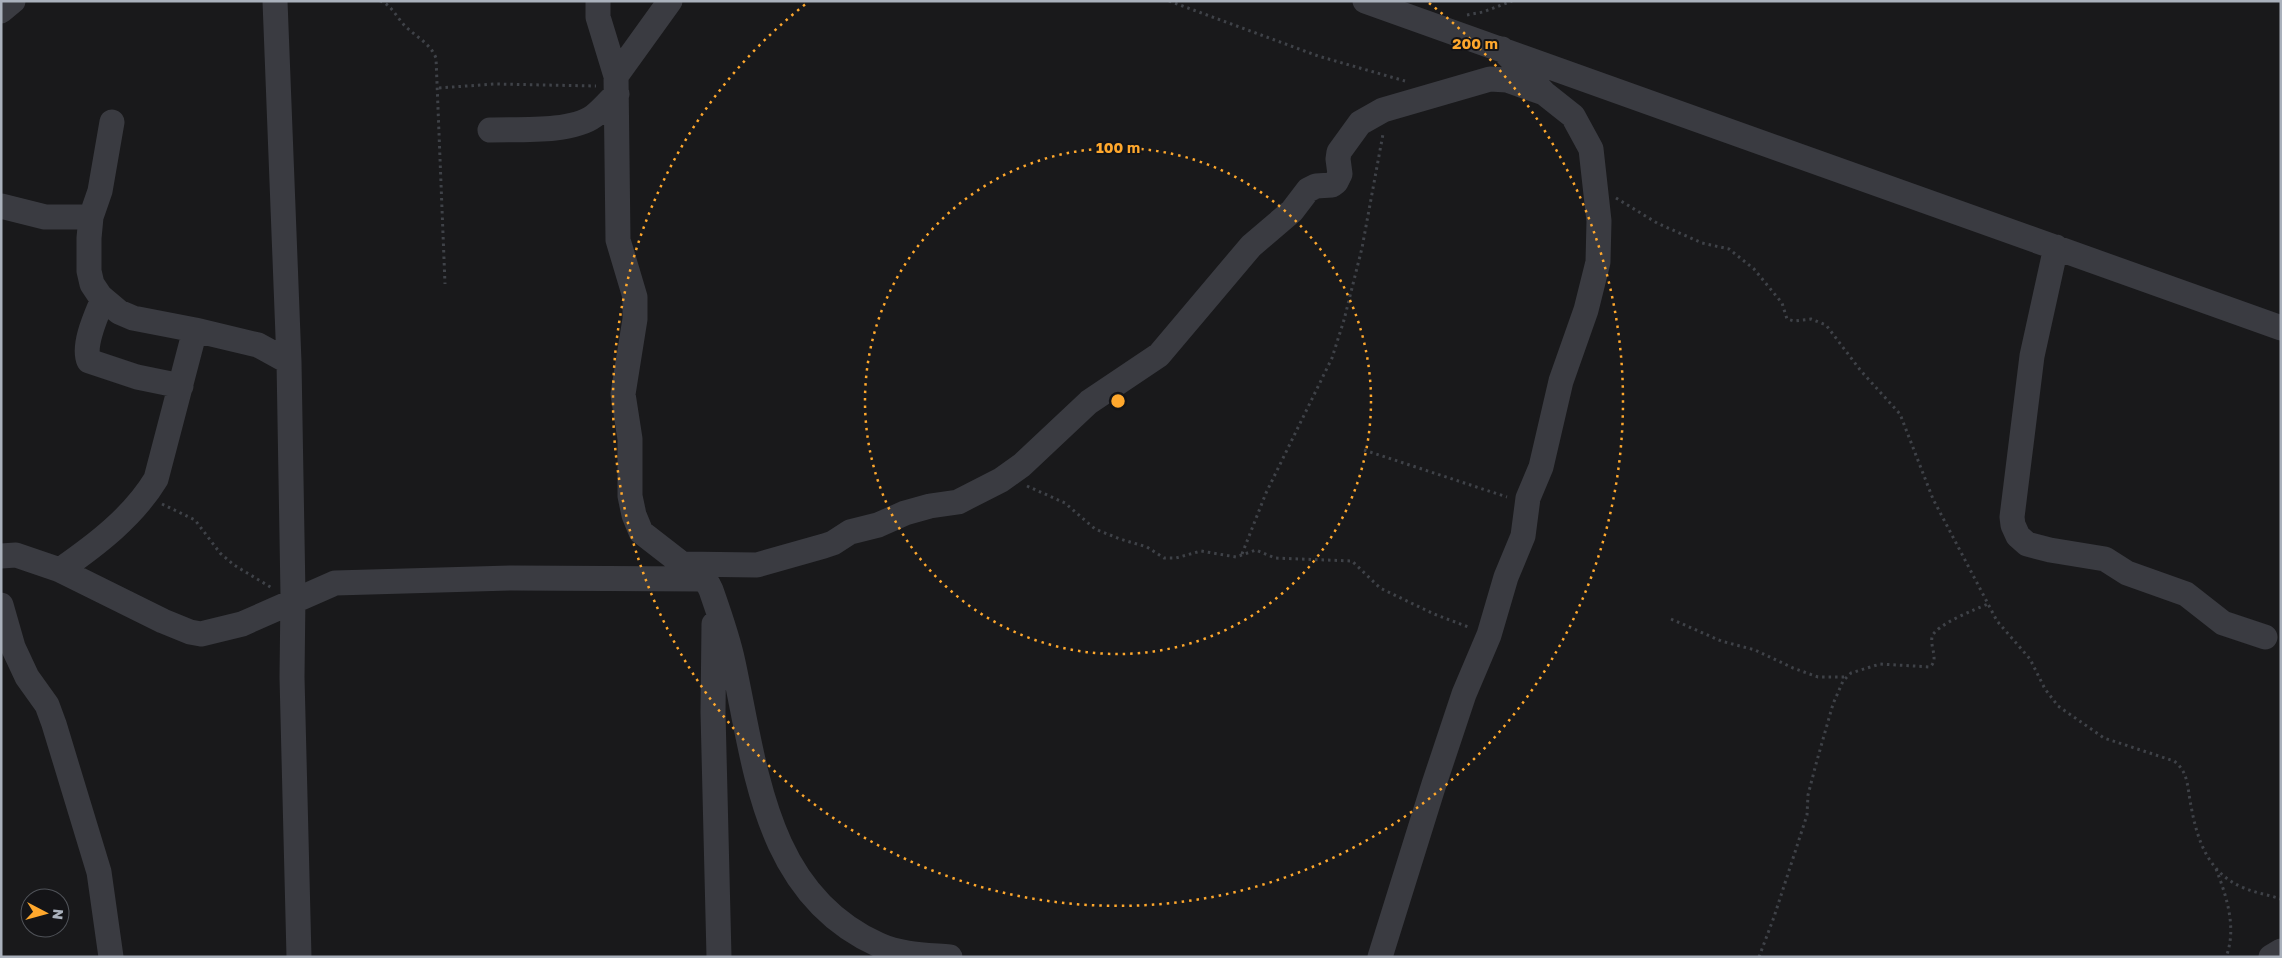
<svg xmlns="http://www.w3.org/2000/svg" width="2282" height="958" font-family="'Golos Text',sans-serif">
<rect width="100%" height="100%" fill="#19191b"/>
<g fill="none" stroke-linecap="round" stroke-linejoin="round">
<path stroke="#3f4248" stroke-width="3" stroke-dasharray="2.5 4" stroke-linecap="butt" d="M380,1C391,4 397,18 405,26C416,37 430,43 436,58L445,284
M1169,1L1318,56L1405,81
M1467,15L1483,12L1512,1
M439,88L494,84L596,86
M1616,198L1657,223L1702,243L1729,249L1754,269L1782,303L1787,319L1794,321L1811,319L1826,325L1861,371L1900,414L1933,499L1997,621L2030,659L2045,689L2058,706L2104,738L2174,761C2185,769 2187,780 2189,794C2195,832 2204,872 2244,888C2256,893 2269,895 2281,899
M1364,450L1507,497
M1027,486L1065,503L1095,529L1120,539L1147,547L1164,558H1176L1201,551L1236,557L1256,550L1275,558L1352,561L1380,588L1434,614L1471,628
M162,504L195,520L220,553L234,565L272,588
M1242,554L1266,493L1332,358L1344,320L1362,248L1383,134
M1671,619L1721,641L1755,650L1793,668L1818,677H1847
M2216,869C2227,897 2237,929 2226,957
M1759,957L1774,917L1807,815L1808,795L1816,764L1833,704L1843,681L1851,673L1880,664L1930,667C1939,659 1930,648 1932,637C1935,625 1976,609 1988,604"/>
<path stroke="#3a3b41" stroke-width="25" d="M275,1L289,362L293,595L292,677L299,957
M598,1V17L616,76L618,240L635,297V319L623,394L630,439V496L634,515L641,532L708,584L711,590C719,613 728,638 733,662C756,769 765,894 879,945C901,955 927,955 950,957
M1365,1L2281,328
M1,11L13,1
M616,76L670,1
M112,122L100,191L91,217L89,238V271L92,284L100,296L119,312L133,318L195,330L258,345L289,362
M490,130C518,129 571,133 594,116C602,110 609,101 617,94
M1,206L45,217H91
M2056,247L2032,356L2012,517L2013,525L2018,536L2027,544L2050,550L2105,559L2127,573L2186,594L2223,623L2265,637
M103,299C97,314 82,345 89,361L137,377L181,386
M1,556L16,555L60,570L163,621L190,632L201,634L242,624L335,583L512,578L702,579
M682,564L757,565L824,546L833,543L850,532L878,525L905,513L930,506L958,502L1001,480L1022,465L1089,402L1159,355L1251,246L1292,211L1308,190L1316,186L1332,185L1336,182L1340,174L1338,159L1339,152L1360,123L1383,110L1490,79L1507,80L1544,93
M60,570C96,545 133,517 156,479L195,330
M1,605L13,647L27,677L47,705L54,724L99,872L111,957
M714,624L713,712L719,957
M1380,957L1434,784L1464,694L1489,635L1506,577L1523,536L1528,498L1541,467L1561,381L1586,310L1598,262L1599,221L1591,149L1573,116L1544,93L1502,49
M2271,957L2281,951"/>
</g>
<g fill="none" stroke="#ffa82d" stroke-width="2.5" stroke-dasharray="2.5 5">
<circle cx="1118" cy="401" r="253"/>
<path d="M1429 3A505 505 0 1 1 807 3"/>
</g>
<circle cx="1118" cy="401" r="8" fill="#ffa82d" stroke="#141417" stroke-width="2.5"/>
<g font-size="15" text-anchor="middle" font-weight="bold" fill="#ffa82d" stroke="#141417" stroke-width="4" stroke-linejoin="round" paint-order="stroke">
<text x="1475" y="49">200 m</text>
<text x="1118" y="153">100 m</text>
</g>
<rect width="2282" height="958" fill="none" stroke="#aab1bc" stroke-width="5"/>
<g transform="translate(45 913) rotate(96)"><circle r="24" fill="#141417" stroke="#505359"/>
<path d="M0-4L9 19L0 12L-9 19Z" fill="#ffa82d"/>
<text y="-8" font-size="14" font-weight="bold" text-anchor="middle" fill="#aab1bc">N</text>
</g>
</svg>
